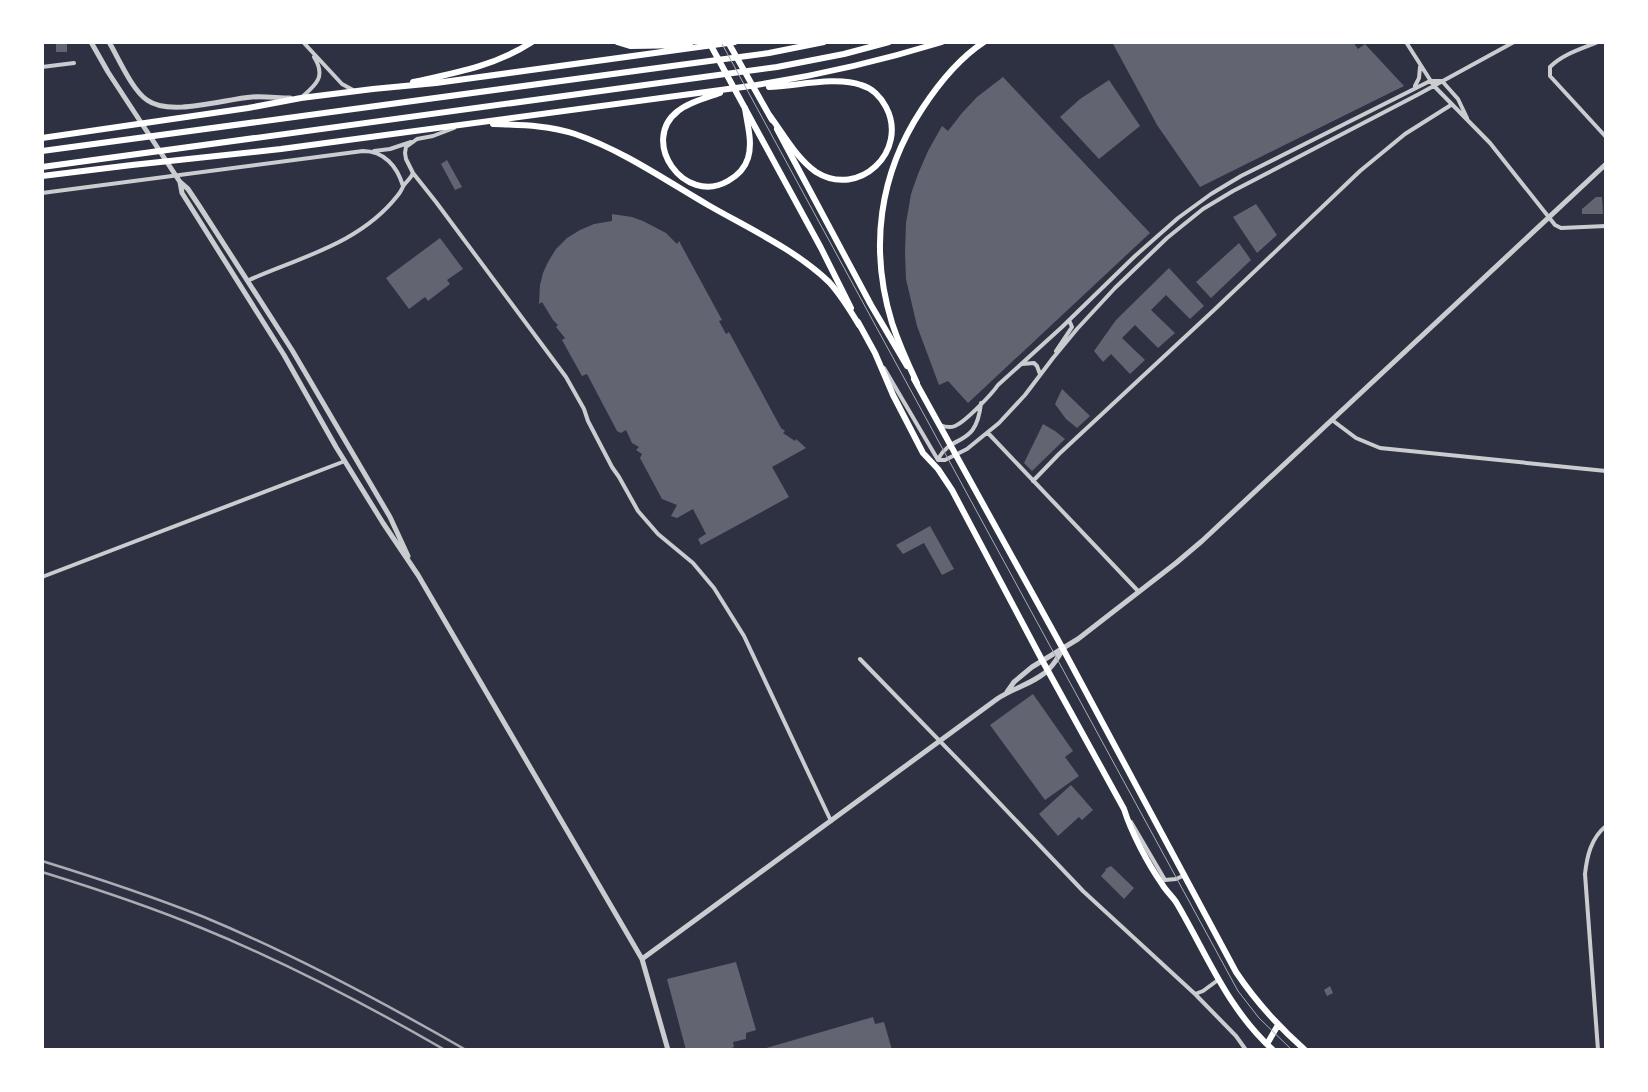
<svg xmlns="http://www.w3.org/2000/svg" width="1648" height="1092" font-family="Mulish,sans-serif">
<rect width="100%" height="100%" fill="#2d3142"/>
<path fill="#626471" d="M56,42H67V52H56Z
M1112,42H1353L1358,49L1365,44L1404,86L1200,187L1157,125Z
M1003,77L1150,233L968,403L948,381L939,385L917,326L906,279L905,253L906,223L911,194L918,174L928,151L942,126L948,131L962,113L977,97Z
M1109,80L1140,126L1099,159L1060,117L1080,99Z
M447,160L462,187L455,190L441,164Z
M1596,197H1602L1603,214H1582V209Z
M1256,204L1277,235L1257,253L1233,217Z
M612,214L632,217L643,221L666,233L677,244L679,241L722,320L719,321L726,334L729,332L781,428L785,431L783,433L795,441L796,439L806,448L772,467L789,497L701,545L698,539L706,534L693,509L677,518L671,516L677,505L662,499L640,458L642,454L636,450L639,447L632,443L626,430L621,433L617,431L587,374L582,376L562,340L565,338L556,327L558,325L553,320L542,302L539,304L540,285L543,273L548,262L556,249L567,238L580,230L594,224L612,221Z
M440,238L463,269L447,280L450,284L428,301L425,297L409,309L386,278Z
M1239,243L1251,260L1211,298L1196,282Z
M1169,268L1204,306L1190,319L1166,295L1151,310L1175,333L1158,348L1135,325L1122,338L1145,360L1130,374L1111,354L1103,362L1094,351L1116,320Z
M1062,389L1090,416L1077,428L1066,419L1055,404Z
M1043,424L1055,431L1065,439L1032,471L1024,463Z
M930,526L954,569L942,575L924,543L903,554L896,545Z
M1033,694L1073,751L1065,757L1079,776L1045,800L990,725Z
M1071,785L1093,810L1082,820L1079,817L1058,836L1039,814Z
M1111,866L1134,888L1124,899L1101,876L1106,870L1105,869Z
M736,962L756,1030L746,1033V1039L733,1042L734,1047L727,1050H686L667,979Z
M1330,986L1333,993L1327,996L1324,990Z
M873,1017L875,1024L884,1022L892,1050H759Z"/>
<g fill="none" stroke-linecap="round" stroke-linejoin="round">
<path stroke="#caccd0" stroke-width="4" d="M303,42L342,84L353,90
M1406,42L1434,86L1490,143L1555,225L1561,228L1606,226
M1598,42C1581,49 1563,54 1550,67V76L1606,137
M42,67L74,63
M1415,86L1419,78L1420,67
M302,97C317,84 326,76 314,57
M454,128L433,136L417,139L406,147L405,153L406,159L413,173L436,202L566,377L584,409L588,421L612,467L619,477L638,511L658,534L693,563L714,588L744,636L831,821
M374,151L390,149L411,142
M42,193L363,151C384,151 397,166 403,186
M249,280C301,257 361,243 398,195C401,192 402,188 404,185C407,181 411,178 413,173
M1056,351L1072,327L1069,320
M1022,364L1034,363L1037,366L1040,374
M884,368L938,460
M1332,420L1356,438L1380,448L1606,471
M940,425C945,427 950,428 955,426C965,422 992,394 998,385L1062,327L1135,256L1178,218L1211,194L1241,176L1430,81H1442L1458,99L1467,118
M988,433L1139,592
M938,459C953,432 976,449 981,403
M938,460H945L967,449L999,423L1025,395L1053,358L1077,329L1115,288L1167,238L1203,209L1233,191L1419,94L1514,42
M1033,481L1059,454L1214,310L1360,171L1405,134L1451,105
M42,577L345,461
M860,659L969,771L1083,891L1195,994L1236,1036L1246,1050
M1131,822L1165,880L1176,879L1185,875
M1195,994L1203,991L1218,980
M1598,1050L1585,874C1587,856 1591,838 1606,826"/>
<path stroke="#caccd0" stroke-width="5" d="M91,42L108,72L180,182L188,189L200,207L292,350L390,517L408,556
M109,42C119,59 132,90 147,100C170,117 224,99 252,97C265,96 278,98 290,98
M180,182L182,193L284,355L336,447L383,523L418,575L642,959L668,1050
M1007,692L1014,682L1032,667L1078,639L1176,563L1202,541L1606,164
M642,959L997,699C1011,689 1037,682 1049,669C1055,663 1059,656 1063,649"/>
<path stroke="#fff" stroke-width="6" d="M709,42L821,248L851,308
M728,42L772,120
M777,129L871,305L907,366
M858,322L875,353L893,395L923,453L938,469L952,490L1042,660L1124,809C1131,832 1148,864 1162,884C1166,891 1172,896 1176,902C1207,954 1226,1007 1273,1050
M914,379L1063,649L1236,972C1256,1002 1278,1026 1305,1050
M1267,1044L1278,1025"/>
<path stroke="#fff" stroke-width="6" d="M617,42L630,46L690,45
M413,82C455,73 495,66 532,42
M769,87C796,86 837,76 861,85C872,88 881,97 886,107C909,151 859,199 816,172C797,159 784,135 770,116
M720,93C706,98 689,102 678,111C639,141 684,206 728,181C737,176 745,168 748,158C753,142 747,124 745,108
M493,124C520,125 548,125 575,134C622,150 665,180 708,205C748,228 796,250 829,282C841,295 850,310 859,325
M42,138L248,108L301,98L373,89L436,83L735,42
M42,151L687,64L769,53L824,42
M42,167L777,67L844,54L889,42
M42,176L132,165L281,149L743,87C811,77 877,62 942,42
M917,383C908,364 899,344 892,323C869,248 879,174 922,109C939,83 958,59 984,42"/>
<path stroke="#abadb3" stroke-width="1" d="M721,42L1238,991L1259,1018L1292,1050"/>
<path stroke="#abadb3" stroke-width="2.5" d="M42,861C97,878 151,896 204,917C295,955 381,1001 466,1050
M42,872C97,889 151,907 204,929C287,963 367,1005 445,1050"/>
</g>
<rect width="1648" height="1092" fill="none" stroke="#ffffff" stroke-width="88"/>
</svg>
